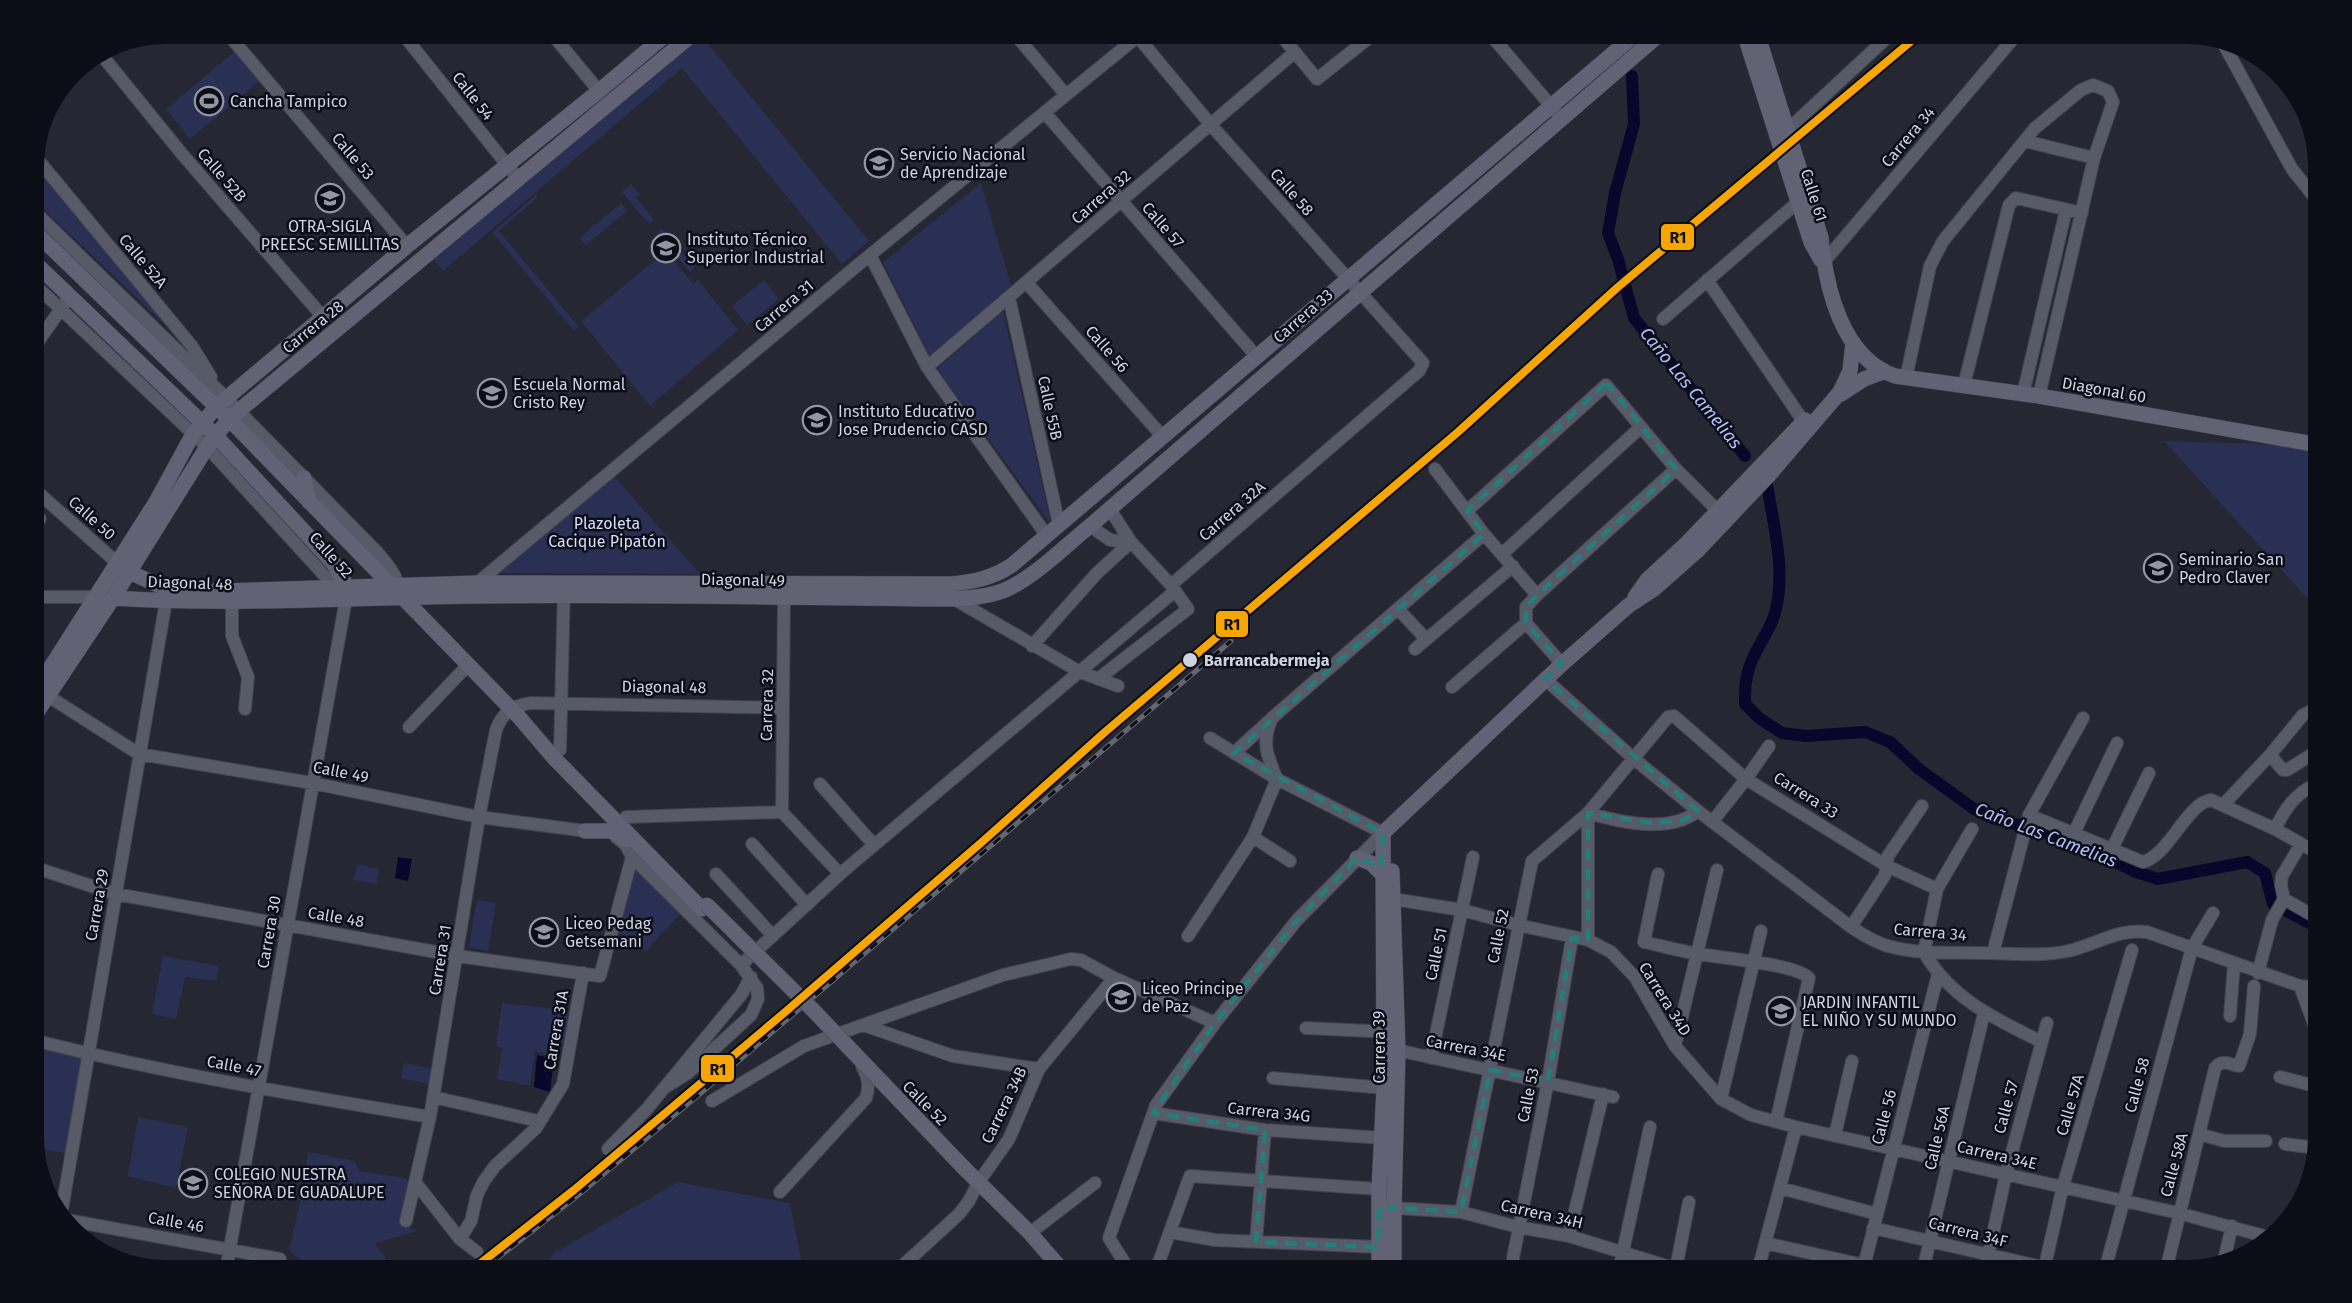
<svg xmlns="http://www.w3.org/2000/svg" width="2352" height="1303" font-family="'Fira Sans',sans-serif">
<rect width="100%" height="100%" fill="#252733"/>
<path fill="#2a3053" d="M699,33L869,241L842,264L682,68L443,271L430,255Z
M1099,33H1127L1111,47Z
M235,51L261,80L190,139L166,109Z
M33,164L184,343L33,199Z
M981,183L1011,285L931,359L883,262Z
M631,184L639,194L636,197L654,220L649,224L622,192Z
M536,195L538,197L499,231L579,327L574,331L492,232Z
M621,203L627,211L586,245L579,238Z
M662,229L695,268L690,272L657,233Z
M666,251L693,284L698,280L738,330L650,406L581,321Z
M764,280L779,299L747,325L732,306Z
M1003,311L1051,524L937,369Z
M2164,441L2319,446V611Z
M613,475L700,574L491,573Z
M632,857L685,909L646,951L613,929Z
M357,864L379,869L377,884L354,880Z
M477,900L496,903L488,951L469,947Z
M163,956L219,966L216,981L185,977L176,1019L152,1014Z
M502,1003L573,1011L558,1058L535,1051L530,1086L497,1079L502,1048L496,1046Z
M33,1040L87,1054L67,1154L34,1146L38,1131L33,1129Z
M404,1063L433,1069L430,1084L401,1078Z
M138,1117L188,1127L176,1188L128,1176Z
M308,1152L355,1161L359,1171L405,1178L411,1185L402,1223L417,1231L375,1243L394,1270H314L289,1251L303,1188Z
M678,1182L790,1203L803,1270H539L554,1253Z"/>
<path fill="#08062b" d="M398,857L412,859L408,881L395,878Z
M537,1055L554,1059L550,1092L534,1087Z"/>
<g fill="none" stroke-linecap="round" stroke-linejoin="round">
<path stroke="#08062b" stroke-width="12" d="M1632,76L1634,124L1615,193L1608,233L1618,259L1634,318L1745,456
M1767,485C1774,527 1786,571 1775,613C1770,631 1757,646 1751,663C1745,677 1745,690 1745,704L1759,718L1782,733L1806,736L1865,732L1890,742L1919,769L1974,809L1992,818L2042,831L2083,846L2136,872L2158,879L2247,862L2265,873L2273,904L2319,928"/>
<g stroke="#41434e" stroke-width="14">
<path id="minor" d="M227,33L407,246
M402,33L519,180
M551,33L599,91
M1014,33L1066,95
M1279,33L1317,79L1375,33
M1489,33L1557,113
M1138,37L1211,125L1423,363L1419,371L1171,585
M2223,43L2292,169L2319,203
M100,53L182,154L323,317
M1045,113L1257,357
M1783,134L1892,33
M2025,141L2094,158
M34,155L191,345L211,377
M33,210L221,393L378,553C388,565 398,576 400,593
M870,255L927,367L1047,536
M1823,263L2018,33
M1707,280L1808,428
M1026,282L1163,437
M33,283L207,447L346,599L226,1270
M1009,297L1059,525
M1663,319L1798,202
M33,349L65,303
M927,367L1295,52
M1906,378L1930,266L1943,241L2035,128L2081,90L2093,85L2108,91L2113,102L2094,158L2039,396
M1964,385L2009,205L2016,198L2082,213
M2023,394L2066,210
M1435,469L1484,534L1537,595
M33,488L123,568
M1467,511L1606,385L1676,469L1718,511
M33,519H40
M1090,526L1110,540L1131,542
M1502,554L1641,427
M477,583L870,255L1142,33
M33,597H101
M954,599L1080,672L1118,686
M232,602V636L248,677L245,709
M1398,609L1426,639
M1032,646L1097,573L1131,542
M1415,649L1513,566
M1562,664L1526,623V607L1537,595L1676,469
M1098,679L1188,609L1171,585L1131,542L1109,508
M1545,679L1633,758L1698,811L1851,927C1863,935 1874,942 1888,946C1919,955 1953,952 1985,953C2013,953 2040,957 2068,951C2095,945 2119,928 2147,932L2300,986L2319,987
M1452,687L1526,623
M48,696L139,754L312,783L479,817L593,832
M409,727L468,665
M560,750L564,587
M1234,753L1269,721
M2270,755L2283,770H2287L2319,750
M820,784L874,845
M2223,805L2270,755L2303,715L2311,711L2319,712
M782,812L784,598
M782,812L840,874
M2029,815L2143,862C2170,854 2187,803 2211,800L2275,829L2319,854
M626,817L782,812
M1712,822L1746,779L1769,746
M1972,829L1937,889L1924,952C1950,998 1995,1019 2040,1041
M2275,829C2285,809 2294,795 2314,785L2319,787
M2074,833L2117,743
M616,837L626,845L632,857L741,965L757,988L758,999L751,1015L688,1073L664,1088
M1253,837L1290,861
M752,844L807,905
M2112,849L2149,773
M33,867L116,894L458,956L600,976L632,857
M716,874L773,936
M1658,874L1644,942C1662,946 1680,951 1699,954C1721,958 1796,964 1809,978L1776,1122
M1393,899L1462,910L1518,925L1588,940L1611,952L1635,977L1675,1046L1721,1099L1751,1115L1796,1127L2178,1213L2268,1237
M2284,899L2319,919
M1851,927L1885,875L1888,856L1922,806
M1188,936L1253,837L1277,779C1267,756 1261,742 1272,718L1484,534
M1588,940V813C1620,822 1669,834 1698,811
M1993,953L2029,815L2083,718
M741,965L840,874L1175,591
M2258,973L2272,920L2284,899L2281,885L2282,876L2301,844
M2300,986L2319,1038
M2230,1016L2234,964
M863,1025L953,1056L1039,1069
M1306,1028L1391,1032
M33,1040C164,1073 297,1095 430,1117
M1675,1046L1717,870
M1392,1049L1613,1097
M1431,1058L1473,857
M2280,1077L2319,1087
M1273,1078L1384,1088
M433,1097L534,1120
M1721,1099L1761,931
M712,1101L804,1046L1003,975L1071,959L1081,960L1114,978L1215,1023
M1153,1113L1265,1130L1383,1138
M2199,1134L2224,1141H2266
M1835,1135L1852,1061
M2285,1144L2316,1148
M608,1149L646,1110L741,995L751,977
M415,1182L460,1239L477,1252
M1780,1188L1877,1214
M780,1192L866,1098C870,1085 868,1078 862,1066
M1394,1208L1461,1212L1518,1227L1569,1236L1680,1270
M1461,1212L1532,861L1588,813L1668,717L1674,716L1746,779L1887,866L1937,889
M61,1215L166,601
M67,1220L280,1259
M406,1221L430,1117L479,817L496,730C503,712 512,706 531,703L783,708
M1873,1228L2055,1270
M1170,1232L1215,1240L1378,1247
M1030,1233L1095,1183
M1569,1236L1603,1094
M460,1239L471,1221L477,1195L484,1181L495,1166L536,1128L563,1084L583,973
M1256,1242L1265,1130
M1765,1243L1864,1265
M1513,1258L1548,1081L1572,938
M2224,1260L2232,1226
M1676,1268L1689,1202
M898,1270L959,1214L969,1201L978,1183L1009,1139L1039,1069L1114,978
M1129,1270L1109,1238L1156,1105L1215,1023L1297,920L1383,833L1277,779L1210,738
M1156,1270L1190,1176L1379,1189
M1619,1270L1650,1127
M1758,1270L1796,1127
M1863,1270L1938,974
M1923,1270L1984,1013
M1985,1270L2006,1174L2047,1023
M2044,1270L2063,1186L2132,950
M2105,1270L2192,948L2213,913
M2166,1270L2215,1068C2222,1059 2229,1064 2239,1066L2250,1034L2254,986"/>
</g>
<g stroke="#41434e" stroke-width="16">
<path id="major" d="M1744,33L1811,242L1821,260
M1757,33L1821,238C1826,288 1842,358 1895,376L2039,396L2319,445
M33,230L229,419L519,717L554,758L702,909
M33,261L215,435L334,564L347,587V596
M1841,394L1864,379L1883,372
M304,478L309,502
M129,572L158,585L188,592L477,583L950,584C973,582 993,578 1012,565L1637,33
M1635,597L1647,580L1686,544L1805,420
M113,598C237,606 360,597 484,596C636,594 789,598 941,599C962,599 985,598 1005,590C1035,577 1065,546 1090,526L1661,33
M33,695L156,502L193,434L216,407L407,246L599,91L668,33
M33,718L113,598L207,447L229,419L694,33
M585,831H612L626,840
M1357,858L1371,863L1382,874
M1392,871L1398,1051L1394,1208V1270
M964,1168L1030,1233L1062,1270
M1379,1270V1189L1384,1088L1383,833L1562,664L1628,606L1654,589L1697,551L1769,475L1840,392L1850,371L1853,343"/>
</g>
<use href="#minor" stroke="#575a67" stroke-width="12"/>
<use href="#major" stroke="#616374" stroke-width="15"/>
<g stroke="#63656f" stroke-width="5">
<path id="rail" d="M482,1270L576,1197L695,1098L1231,641"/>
</g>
<use href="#rail" stroke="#0b0d17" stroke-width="3" stroke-dasharray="9" stroke-linecap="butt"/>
<g stroke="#41434e" stroke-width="16" stroke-linecap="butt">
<path id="major-bridge" d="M707,905L813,1010L964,1168"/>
</g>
<use href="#major-bridge" stroke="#616374" stroke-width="15"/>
<g stroke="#0b0d17" stroke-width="12">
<path id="rail-1" d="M472,1270L574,1190L784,1013L982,842L1105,732L1458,432L1618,287L1921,33"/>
</g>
<use href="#rail-1" stroke="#f7a600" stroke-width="8"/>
</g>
<path fill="none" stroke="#227f7a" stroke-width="4.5" stroke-dasharray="12 8" stroke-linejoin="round" d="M1604,385L1609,386L1676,469L1537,595L1526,607V623L1562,664L1545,679L1698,811L1684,820L1652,823L1588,813V940L1572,938L1548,1081L1490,1070L1461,1212L1379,1207L1378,1247L1256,1242L1265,1130L1153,1113L1215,1023L1297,920L1357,858L1381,867L1383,833L1234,753L1484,534L1467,511Z"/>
<defs>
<g id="stadium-ring" transform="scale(1.5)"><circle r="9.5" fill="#0b0d17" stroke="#9496a4" stroke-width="1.5"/><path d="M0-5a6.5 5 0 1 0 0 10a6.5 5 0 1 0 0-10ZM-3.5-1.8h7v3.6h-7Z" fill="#9496a4"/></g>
<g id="university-ring" transform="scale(1.5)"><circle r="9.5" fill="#0b0d17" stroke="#9496a4" stroke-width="1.5"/><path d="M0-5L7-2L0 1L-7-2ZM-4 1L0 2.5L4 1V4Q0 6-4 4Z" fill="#9496a4"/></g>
<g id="school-ring" transform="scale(1.5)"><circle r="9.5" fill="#0b0d17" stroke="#9496a4" stroke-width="1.5"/><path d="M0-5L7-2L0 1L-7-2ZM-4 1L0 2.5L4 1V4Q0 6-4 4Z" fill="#9496a4"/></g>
</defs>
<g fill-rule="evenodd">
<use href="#stadium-ring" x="209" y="101"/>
<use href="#university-ring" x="879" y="163"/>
<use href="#school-ring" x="330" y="198"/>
<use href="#university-ring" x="666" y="248"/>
<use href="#school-ring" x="492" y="393"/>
<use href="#school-ring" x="817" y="420"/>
<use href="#school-ring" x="2158" y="568"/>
<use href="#school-ring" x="544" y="932"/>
<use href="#school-ring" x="1121" y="997"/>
<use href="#school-ring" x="1781" y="1011"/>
<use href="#school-ring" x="193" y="1183"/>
</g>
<circle fill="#cfd2e1" stroke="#0b0d17" stroke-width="2" cx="1190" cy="660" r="8"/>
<g text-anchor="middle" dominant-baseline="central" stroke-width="5" stroke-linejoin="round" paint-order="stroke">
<g font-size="16" fill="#cfd2e1" stroke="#0b0d17">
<text transform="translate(473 96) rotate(52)">Calle 54</text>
<text transform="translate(1908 137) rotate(-50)">Carrera 34</text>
<text transform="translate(353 156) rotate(50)">Calle 53</text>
<text transform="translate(222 175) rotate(49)">Calle 52B</text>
<text transform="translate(1292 192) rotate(49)">Calle 58</text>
<text transform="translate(1814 195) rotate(72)">Calle 61</text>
<text transform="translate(1101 197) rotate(-41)">Carrera 32</text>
<text transform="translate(1163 225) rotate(49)">Calle 57</text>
<text transform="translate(143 261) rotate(50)">Calle 52A</text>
<text transform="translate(784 306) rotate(-40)">Carrera 31</text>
<text transform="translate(1303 316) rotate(-41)">Carrera 33</text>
<text transform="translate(313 327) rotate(-39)">Carrera 28</text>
<text transform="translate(1107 349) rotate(49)">Calle 56</text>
<text transform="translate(2104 390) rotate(10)">Diagonal 60</text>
<text transform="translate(1050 408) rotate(78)">Calle 55B</text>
<text transform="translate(1232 511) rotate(-41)">Carrera 32A</text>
<text transform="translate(92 518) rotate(42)">Calle 50</text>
<text transform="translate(331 555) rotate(48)">Calle 52</text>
<text transform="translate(743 580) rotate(1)">Diagonal 49</text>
<text transform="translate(190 583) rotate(2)">Diagonal 48</text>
<text transform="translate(664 687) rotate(1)">Diagonal 48</text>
<text transform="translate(767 705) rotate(-89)">Carrera 32</text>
<text transform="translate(341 772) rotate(11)">Calle 49</text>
<text transform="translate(1806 795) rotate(32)">Carrera 33</text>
<text transform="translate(97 905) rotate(-80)">Carrera 29</text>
<text transform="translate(336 917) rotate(10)">Calle 48</text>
<text transform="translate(269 932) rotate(-80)">Carrera 30</text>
<text transform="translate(1930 932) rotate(5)">Carrera 34</text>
<text transform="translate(1498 936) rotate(-79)">Calle 52</text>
<text transform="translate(1436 954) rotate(-78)">Calle 51</text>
<text transform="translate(440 960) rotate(-81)">Carrera 31</text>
<text transform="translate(1665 999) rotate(58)">Carrera 34D</text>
<text transform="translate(556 1030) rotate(-80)">Carrera 31A</text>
<text transform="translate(1379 1047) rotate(-90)">Carrera 39</text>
<text transform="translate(1466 1048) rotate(11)">Carrera 34E</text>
<text transform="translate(234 1066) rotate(11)">Calle 47</text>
<text transform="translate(2137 1085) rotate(-75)">Calle 58</text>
<text transform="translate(1528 1095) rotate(-79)">Calle 53</text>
<text transform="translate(925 1103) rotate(45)">Calle 52</text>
<text transform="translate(1004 1105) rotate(-64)">Carrera 34B</text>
<text transform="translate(2070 1105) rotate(-74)">Calle 57A</text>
<text transform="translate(2006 1107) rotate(-75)">Calle 57</text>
<text transform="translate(1269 1112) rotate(6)">Carrera 34G</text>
<text transform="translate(1884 1117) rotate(-75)">Calle 56</text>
<text transform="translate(1937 1138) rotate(-77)">Calle 56A</text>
<text transform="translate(1997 1155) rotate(13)">Carrera 34E</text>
<text transform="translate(2174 1165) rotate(-75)">Calle 58A</text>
<text transform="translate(1542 1214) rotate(13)">Carrera 34H</text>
<text transform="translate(176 1222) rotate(10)">Calle 46</text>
<text transform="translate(1968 1232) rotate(14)">Carrera 34F</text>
</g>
<g font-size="16" fill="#cfd2e1" stroke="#0b0d17" text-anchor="start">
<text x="230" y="101">Cancha Tampico</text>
<text x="900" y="154">Servicio Nacional<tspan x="900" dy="18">de Aprendizaje</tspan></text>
<text x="330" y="226" text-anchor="middle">OTRA-SIGLA<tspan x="330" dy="18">PREESC SEMILLITAS</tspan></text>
<text x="687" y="239">Instituto Técnico<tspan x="687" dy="18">Superior Industrial</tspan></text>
<text x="513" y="384">Escuela Normal<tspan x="513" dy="18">Cristo Rey</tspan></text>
<text x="838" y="411">Instituto Educativo<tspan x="838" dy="18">Jose Prudencio CASD</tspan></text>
<text x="2179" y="559">Seminario San<tspan x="2179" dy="18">Pedro Claver</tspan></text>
<text x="565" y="923">Liceo Pedag<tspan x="565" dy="18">Getsemani</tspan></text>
<text x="1142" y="988">Liceo Principe<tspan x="1142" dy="18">de Paz</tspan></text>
<text x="1802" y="1002">JARDIN INFANTIL<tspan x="1802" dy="18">EL NIÑO Y SU MUNDO</tspan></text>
<text x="214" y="1174">COLEGIO NUESTRA<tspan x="214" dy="18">SEÑORA DE GUADALUPE</tspan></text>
</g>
<g font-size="16" fill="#d7defd" stroke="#0b0d17">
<text x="607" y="523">Plazoleta<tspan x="607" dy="18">Cacique Pipatón</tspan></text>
</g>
<g font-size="16" font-weight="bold" fill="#cfd2e1" stroke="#0b0d17" text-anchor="start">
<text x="1204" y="660">Barrancabermeja</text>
</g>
<g font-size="18" font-style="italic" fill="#b1befa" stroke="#0b0d17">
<text transform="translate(1691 388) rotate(51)">Caño Las Camelias</text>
<text transform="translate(2046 835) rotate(21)">Caño Las Camelias</text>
</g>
</g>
<path d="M0 0H2352V1303H0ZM166 44H2186A122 122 0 0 1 2308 166V1138A122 122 0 0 1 2186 1260H166A122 122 0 0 1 44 1138V166A122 122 0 0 1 166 44Z" fill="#0b0d17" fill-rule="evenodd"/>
<g stroke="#0b0d17" stroke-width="2">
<rect x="1660" y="223" width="35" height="28" rx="6" fill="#f7a600"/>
<rect x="1215" y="610" width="34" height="28" rx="6" fill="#f7a600"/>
<rect x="700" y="1054" width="35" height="29" rx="6" fill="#f7a600"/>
</g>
<g font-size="16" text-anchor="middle" font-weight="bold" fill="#111">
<text x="1678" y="243">R1</text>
<text x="1232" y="630">R1</text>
<text x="718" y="1075">R1</text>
</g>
</svg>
